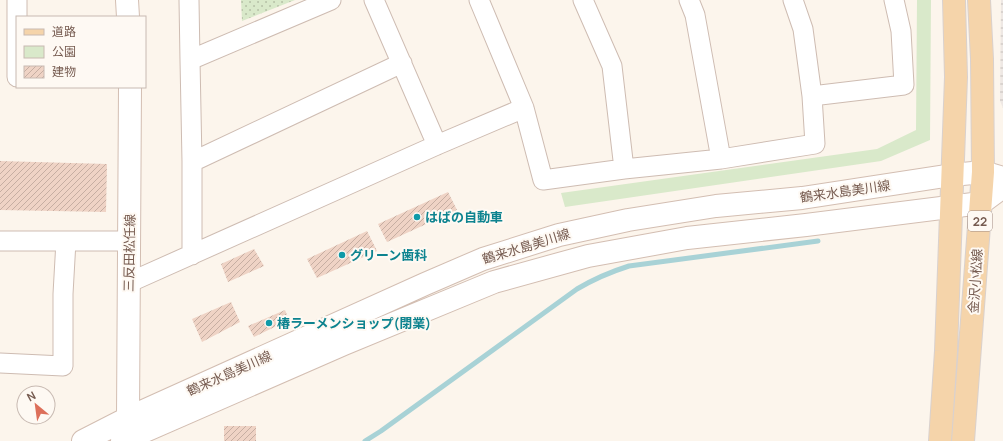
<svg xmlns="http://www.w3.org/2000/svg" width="1003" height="441" font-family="Manrope,'Noto Sans JP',sans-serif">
<defs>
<pattern id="industrial-grid" width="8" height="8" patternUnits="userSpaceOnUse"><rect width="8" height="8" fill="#eee8e4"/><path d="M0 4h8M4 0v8" fill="none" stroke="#c5bfbb"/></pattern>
<pattern id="park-dots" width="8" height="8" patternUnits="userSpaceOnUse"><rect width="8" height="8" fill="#d9e9ca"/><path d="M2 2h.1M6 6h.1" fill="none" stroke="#b5c0a6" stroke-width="1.8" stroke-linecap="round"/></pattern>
<pattern id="building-hatch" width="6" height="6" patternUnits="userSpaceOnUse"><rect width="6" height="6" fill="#efd3c5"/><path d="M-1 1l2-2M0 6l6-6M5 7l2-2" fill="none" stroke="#c6aea2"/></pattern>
</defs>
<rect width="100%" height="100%" fill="#fcf5ec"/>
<path fill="url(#industrial-grid)" d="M1001,0H1003V108L1000,101Z"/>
<path fill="#d9e9ca" d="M917,0H931L930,140L881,161L565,207L561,193L877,149L916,130Z"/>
<path fill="url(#park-dots)" d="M241,0H295L242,21Z"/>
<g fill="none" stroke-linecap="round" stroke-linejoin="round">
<path stroke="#a8d2d6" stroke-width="5" d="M365,441L381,431L577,289C594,279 610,272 629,266L818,241"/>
</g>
<path fill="url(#building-hatch)" d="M0,161L107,164L106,212L0,210Z
M448,192L457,210L387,242L378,224Z
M367,231L377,251L317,278L307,259Z
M254,249L264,266L228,282L221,264Z
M231,302L240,322L202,342L192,319Z
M285,310L289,320L254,337L248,326Z
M224,426H256V441H224Z"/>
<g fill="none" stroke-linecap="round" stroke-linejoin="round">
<g stroke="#cebcb2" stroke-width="21">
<path id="minor" d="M17,0V77
M189,0L190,60
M374,0L437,145
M479,0L524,108L543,180L624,169L721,159L815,144L812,96L904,85L901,31L894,0
M583,0L612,66L624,169
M689,0L695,15L721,159
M793,0L803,29L812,96
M192,162L402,63
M0,241H129
M192,255V162L190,60L331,0
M128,283L437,145L524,108
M0,363L63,366V294L66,241"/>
</g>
<g stroke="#d3beb2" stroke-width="24">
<path id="secondary" d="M127,0L128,17
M128,418L130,87
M83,441L128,418L425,284L483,259L559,235L628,220L716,206L802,198L952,175L983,172L1003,178
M122,441L344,344L494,282L588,256L687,238L806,225L981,203L1003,187"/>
</g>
<g stroke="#d9d1ce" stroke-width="24">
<path id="primary" d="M940,441L946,351L956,77L954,0
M963,441L983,172L982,59L979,0"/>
</g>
<use href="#minor" stroke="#fff" stroke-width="19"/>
<use href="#secondary" stroke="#fff" stroke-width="22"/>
<use href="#primary" stroke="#f5d4aa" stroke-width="22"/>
</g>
<g fill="#0f9aa8" stroke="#fef9f3" stroke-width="1.5">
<circle cx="417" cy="217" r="4"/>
<circle cx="342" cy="255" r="4"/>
<circle cx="269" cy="323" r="4"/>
</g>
<g text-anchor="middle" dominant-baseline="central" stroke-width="4" stroke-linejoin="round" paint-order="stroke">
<rect fill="#fef9f3" stroke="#9f8a81" stroke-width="1" x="968" y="211" width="24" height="20" rx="3"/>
<g font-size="12" font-weight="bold" fill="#765b50">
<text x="980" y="221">22</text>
</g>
<g font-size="13" fill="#765b50" stroke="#fef9f3">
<text transform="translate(845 191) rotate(-8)">鶴来水島美川線</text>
<text transform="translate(526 246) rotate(-17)">鶴来水島美川線</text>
<text transform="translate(129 253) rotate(-89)">三反田松任線</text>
<text transform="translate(975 281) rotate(-86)">金沢小松線</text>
<text transform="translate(229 373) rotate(-24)">鶴来水島美川線</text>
</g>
<g font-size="13" font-weight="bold" fill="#0d838f" stroke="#fef9f3" text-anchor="start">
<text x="425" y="217">はばの自動車</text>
<text x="350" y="255">グリーン歯科</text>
<text x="277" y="323">椿ラーメンショップ(閉業)</text>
</g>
</g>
<rect x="16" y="16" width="130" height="72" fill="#fef9f3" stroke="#c8bab2"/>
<rect x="24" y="29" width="20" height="6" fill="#f5d4aa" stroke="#c8bab2"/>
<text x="52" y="36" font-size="12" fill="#765b50">道路</text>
<rect x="24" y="46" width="20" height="12" fill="#d9e9ca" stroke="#c8bab2"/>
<text x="52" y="56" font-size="12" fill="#765b50">公園</text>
<rect x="24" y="66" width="20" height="12" fill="url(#building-hatch)" stroke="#c8bab2"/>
<text x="52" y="76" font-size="12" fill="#765b50">建物</text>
<g transform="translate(36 405) rotate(331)"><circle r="19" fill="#fef9f3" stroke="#c8bab2"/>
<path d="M0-3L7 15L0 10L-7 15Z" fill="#dd6f5a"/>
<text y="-6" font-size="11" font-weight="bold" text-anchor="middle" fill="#765b50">N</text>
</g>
</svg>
